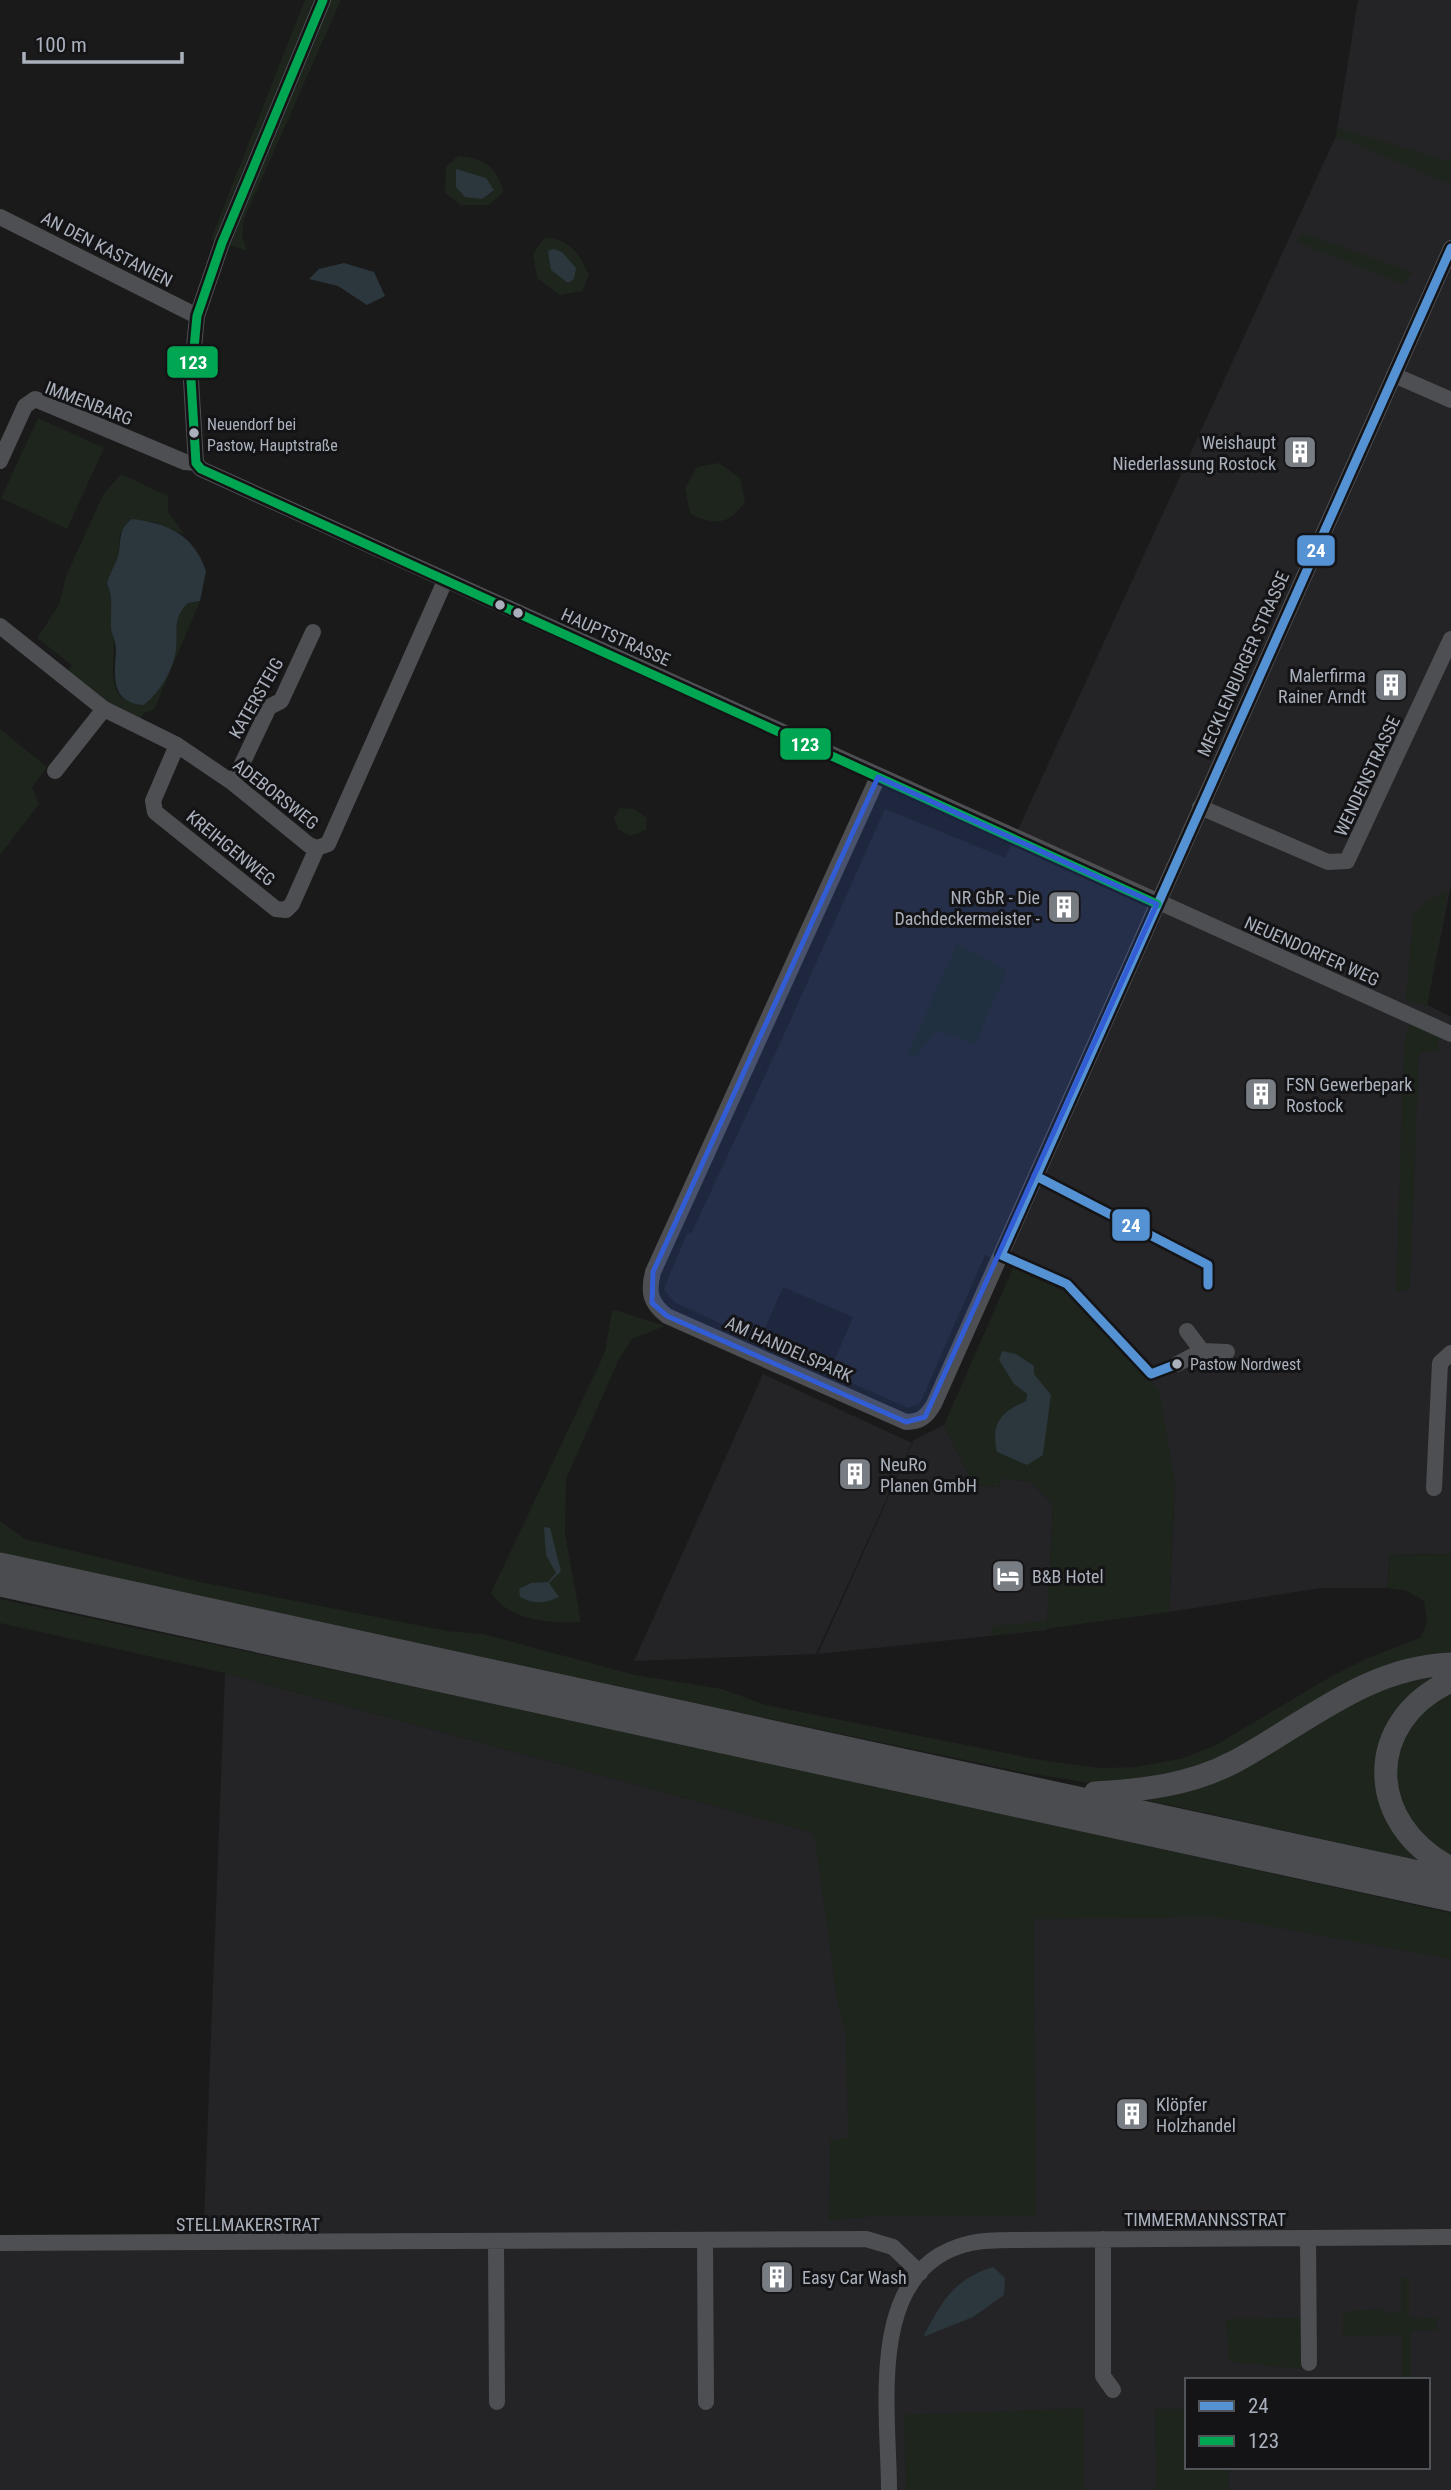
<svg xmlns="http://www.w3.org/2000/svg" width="1451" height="2490" font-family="'Roboto Condensed',sans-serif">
<rect width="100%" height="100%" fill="#1a1a1a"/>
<path fill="#242427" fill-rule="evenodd" d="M1358,0H1451V884L1427,1005L1451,1017V1554L1390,1555L1387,1588H1320L1169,1612L1175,1483L1062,1290L985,1255L920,1403L908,1408L829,1373L853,1317L783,1287L759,1341L674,1302L664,1289L687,1234L692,1232L788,1026L885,809L1005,858L1336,136Z
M763,1374L912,1443L816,1654L634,1661Z
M944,1425L974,1485L999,1487L1000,1479L1030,1481L1053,1505L1047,1630L818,1654L914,1440Z
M225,1673L814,1833L873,1821L1451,1937V2490H0V2249H169L204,2220ZM1187,2380H1428V2467H1187Z"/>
<path fill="#1d251d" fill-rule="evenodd" d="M305,0H341L244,219L242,236L247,251L211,239Z
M1338,128L1448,161L1451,154L1450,184L1336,136Z
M458,156C482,158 498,166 503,192L489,205H461L445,193L446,167Z
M1302,233L1412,272L1403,284L1297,242Z
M544,238C570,238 579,253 589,275L582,291L559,295L537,278L533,254Z
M38,418L104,448L67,529L1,498Z
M719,463L740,478L745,502C728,525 716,526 690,514L685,488L697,467Z
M121,474L168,496V512L185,535L155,522L132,520L120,534L118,556L107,584C115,601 114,649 113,668C112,675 114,688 119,694C126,702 132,704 142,702C161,698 173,664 175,645C177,633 173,622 181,609C186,603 193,602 200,601L154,710L144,713L139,722L106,706L66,673L72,665L37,638L59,605L66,576L104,493Z
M0,729L47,767L32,787L39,804L0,855Z
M620,808L634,809L647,818L646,830L630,836L618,829L614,818Z
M1448,890L1427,1006L1406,1000L1413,916L1425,902Z
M957,944L1007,970L975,1045L938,1030L915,1057L907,1055Z
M1409,1023L1439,1038L1438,1050L1419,1053L1410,1290L1396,1291L1404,1044Z
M1013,1268L1062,1290L1159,1390L1175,1483L1169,1612L991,1636L993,1626L1047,1621L1053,1505L1030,1481L1000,1479L999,1487L974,1485L944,1425ZM1034,1366L1033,1374L1051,1395L1043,1455L1015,1406L1026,1401L1027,1394L1014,1384Z
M615,1310L665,1326L632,1339L619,1359L566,1479L565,1534L581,1622C549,1623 511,1622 491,1593L605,1352L612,1311Z
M0,1521L25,1539L200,1582L447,1631L483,1634L635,1675L722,1689L766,1705L1035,1759L1099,1768L1136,1767L1184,1758L1216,1745L1330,1677L1368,1658L1420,1638L1427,1623L1424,1601L1407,1591L1387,1588L1390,1555L1451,1554V1659L1222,1762L1108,1786L1021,1772L737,1712L0,1553Z
M0,1599L786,1766L1451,1913V1959L1217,1917L1034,1919L1036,2216H878L829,2220L830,2140L848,2138L846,2033L838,2006L814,1833L225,1673L0,1623Z
M1451,1669L1381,1760L1426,1862L1124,1795H1141L1348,1698Z
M1451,1686V1862L1408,1830L1391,1767L1422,1704Z
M1401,2278H1409V2319L1437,2318V2330L1411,2331V2380H1402V2335L1343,2336V2312L1383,2309L1384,2313L1401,2312Z
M1302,2318V2369L1229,2362L1226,2319Z
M1084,2408V2490H906L904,2415Z
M1155,2409H1187V2467H1229V2490H1156Z"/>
<path fill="#2b373d" d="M456,169L486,178L494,190L482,199L465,197L456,187Z
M554,249L562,252L576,268L574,279L568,283L551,270L548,251Z
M344,263L374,272L385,296L367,305L338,286L309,279L319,269Z
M132,519C168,523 194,535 206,571L200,601L188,603C172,618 178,631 176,649C174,668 159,695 143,705C109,702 115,674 116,650C116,642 112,635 111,628C110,613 114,598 107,584C109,574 115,566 118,556C122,541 117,530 132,519Z
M1002,1351L1016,1354L1034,1366V1374L1051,1395L1043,1455L1027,1465L997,1452C991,1424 999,1413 1026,1401L1027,1394L1014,1384L999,1360Z
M544,1527L550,1528L561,1571L549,1583L559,1597C545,1604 533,1604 520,1597L519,1589L531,1583L548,1582L556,1573L546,1555Z
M993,2267L1005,2278L1004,2295L973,2317L923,2337C941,2303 953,2279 993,2267Z"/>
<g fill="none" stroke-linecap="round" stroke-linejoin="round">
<path stroke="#4e4f53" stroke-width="16" d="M323,0L222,243L197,316L191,380L196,463L201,469L1451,1034
M0,217L197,316
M1394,375L1451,400
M0,461L25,406L35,399L185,462L196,463
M0,626L104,709L177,745L233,783L309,845L317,848L328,844L445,581
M177,745L153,801L155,812L276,909L286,910L292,904L317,848
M55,771L104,709
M878,777L653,1272C648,1292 650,1303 667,1316L906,1422C921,1422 927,1416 934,1404L1451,248
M233,783L269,707L281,701L313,632
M1200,807L1328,862L1347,861L1451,639
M1187,1331L1202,1351L1227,1352
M1177,1364L1202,1351
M1434,1488L1440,1363L1451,1353
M1308,2238L1309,2363
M1103,2239V2376L1113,2390
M705,2242L706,2402
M0,2243L866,2239L893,2247L920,2273
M496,2243L497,2402
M889,2490C889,2410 864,2266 971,2243C985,2240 1000,2240 1014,2240L1451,2237"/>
<path stroke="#4b4c50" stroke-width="23" d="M0,1564L1451,1879
M0,1585L1451,1900
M1451,1681C1362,1722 1366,1825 1451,1868
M1095,1793C1144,1790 1190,1785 1234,1762C1305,1724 1366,1667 1451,1664"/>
<g stroke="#141416" stroke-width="14">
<path id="bus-1" d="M1036,1176L1208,1265V1285
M1177,1364L1151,1374L1067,1284L1001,1255L1451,248"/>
</g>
<g stroke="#141416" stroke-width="14">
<path id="bus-2" d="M323,0L222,243L197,316L191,380L196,463L201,469L1157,904"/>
</g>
<use href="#bus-1" stroke="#5492d3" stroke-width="9"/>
<use href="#bus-2" stroke="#00a651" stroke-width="9"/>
</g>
<path fill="#325dd4" fill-opacity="0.2" stroke="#325dd4" stroke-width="5" stroke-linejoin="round" d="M878,777L1157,904L925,1417L906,1422L667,1316L652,1303L653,1272Z"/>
<defs>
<g id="building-square" transform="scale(1.75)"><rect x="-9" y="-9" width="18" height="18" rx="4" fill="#787c83" stroke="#141416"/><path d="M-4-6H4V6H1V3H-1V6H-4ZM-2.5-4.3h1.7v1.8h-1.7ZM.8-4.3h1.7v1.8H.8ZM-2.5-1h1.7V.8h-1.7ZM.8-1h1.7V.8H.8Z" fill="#fff"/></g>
<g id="hotel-square" transform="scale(1.75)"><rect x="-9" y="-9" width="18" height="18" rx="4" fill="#787c83" stroke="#141416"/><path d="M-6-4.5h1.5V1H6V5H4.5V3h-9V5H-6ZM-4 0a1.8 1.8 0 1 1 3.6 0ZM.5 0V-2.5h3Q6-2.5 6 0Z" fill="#fff"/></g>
</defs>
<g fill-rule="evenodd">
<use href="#building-square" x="1300" y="452"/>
<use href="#building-square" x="1391" y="685"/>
<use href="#building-square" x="1064" y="907"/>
<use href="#building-square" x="1261" y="1094"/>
<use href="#building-square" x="855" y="1474"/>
<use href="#hotel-square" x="1008" y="1576"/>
<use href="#building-square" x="1132" y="2114"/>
<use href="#building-square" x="777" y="2277"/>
</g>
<g fill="#aab1bc" stroke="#141416" stroke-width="2.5">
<circle cx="194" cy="433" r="6"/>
<circle cx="500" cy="605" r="6"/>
<circle cx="518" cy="613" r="6"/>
<circle cx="1177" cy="1364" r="6"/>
</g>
<g text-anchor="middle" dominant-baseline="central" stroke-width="6" stroke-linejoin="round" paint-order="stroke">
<g font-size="16" fill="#aab1bc" stroke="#141416" text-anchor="start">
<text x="207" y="424">Neuendorf bei<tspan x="207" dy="21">Pastow, Hauptstraße</tspan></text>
<text x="1190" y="1364">Pastow Nordwest</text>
</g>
<g font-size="18" fill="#aab1bc" stroke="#141416">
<text transform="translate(107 249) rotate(27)">AN DEN KASTANIEN</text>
<text transform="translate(89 403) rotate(21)">IMMENBARG</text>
<text transform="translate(616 637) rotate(24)">HAUPTSTRASSE</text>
<text transform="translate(1243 664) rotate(-66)">MECKLENBURGER STRASSE</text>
<text transform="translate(256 698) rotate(-60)">KATERSTEIG</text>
<text transform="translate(1367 776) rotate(-65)">WENDENSTRASSE</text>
<text transform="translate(276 794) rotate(38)">ADEBORSWEG</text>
<text transform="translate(231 848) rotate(39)">KREIHGENWEG</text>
<text transform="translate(1312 951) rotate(24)">NEUENDORFER WEG</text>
<text transform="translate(789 1349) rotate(24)">AM HANDELSPARK</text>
<text x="1205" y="2219">TIMMERMANNSSTRAT</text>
<text x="248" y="2224">STELLMAKERSTRAT</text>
</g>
<g font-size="18" fill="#aab1bc" stroke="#141416" text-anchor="start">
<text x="1276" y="442" text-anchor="end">Weishaupt<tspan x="1276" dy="21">Niederlassung Rostock</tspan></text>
<text x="1366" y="675" text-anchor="end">Malerfirma<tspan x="1366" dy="21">Rainer Arndt</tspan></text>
<text x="1040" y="897" text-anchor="end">NR GbR - Die<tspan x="1040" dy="21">Dachdeckermeister -</tspan></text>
<text x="1286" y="1084">FSN Gewerbepark<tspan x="1286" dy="21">Rostock</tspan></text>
<text x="880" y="1464">NeuRo<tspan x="880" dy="21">Planen GmbH</tspan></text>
<text x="1032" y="1576">B&amp;B Hotel</text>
<text x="1156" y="2104">Klöpfer<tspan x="1156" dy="21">Holzhandel</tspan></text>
<text x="802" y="2277">Easy Car Wash</text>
</g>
</g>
<g stroke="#141416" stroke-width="2.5">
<rect x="166" y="345" width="53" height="34" rx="7" fill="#00a651"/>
<rect x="1296" y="534" width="40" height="33" rx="7" fill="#5492d3"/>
<rect x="779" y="727" width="53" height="34" rx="7" fill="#00a651"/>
<rect x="1111" y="1208" width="40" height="34" rx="7" fill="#5492d3"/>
</g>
<g font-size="19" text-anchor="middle" font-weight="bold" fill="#fff">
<text x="193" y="369">123</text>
<text x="1316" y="557">24</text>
<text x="805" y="751">123</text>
<text x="1131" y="1232">24</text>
</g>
<rect x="1185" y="2378" width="245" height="91" fill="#141416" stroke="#505358" stroke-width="2"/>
<rect x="1199" y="2401" width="35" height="10" fill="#5492d3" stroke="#505358" stroke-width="2"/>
<text x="1248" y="2413" font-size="21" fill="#aab1bc">24</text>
<rect x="1199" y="2436" width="35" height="10" fill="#00a651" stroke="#505358" stroke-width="2"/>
<text x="1248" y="2448" font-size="21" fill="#aab1bc">123</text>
<path d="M24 52v10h158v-10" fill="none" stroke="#aab1bc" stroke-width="3.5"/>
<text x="35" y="52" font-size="21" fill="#aab1bc" stroke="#141416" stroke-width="5" paint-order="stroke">100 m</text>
</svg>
